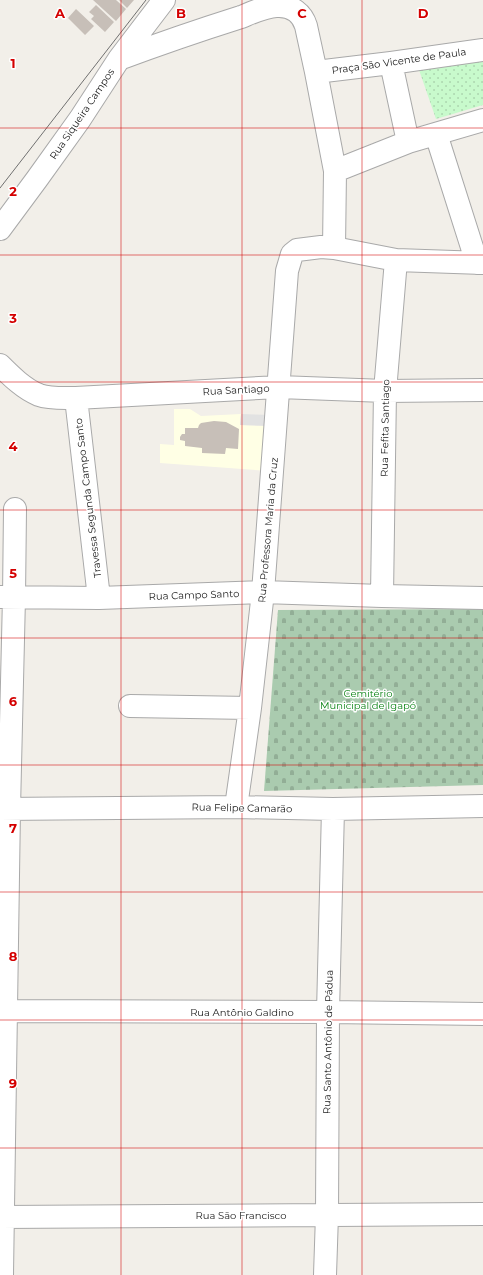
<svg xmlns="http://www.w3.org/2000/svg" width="483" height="1275" font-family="Montserrat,sans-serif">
<defs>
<pattern id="cemetery-stones" width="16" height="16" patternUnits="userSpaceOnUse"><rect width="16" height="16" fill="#aacbaf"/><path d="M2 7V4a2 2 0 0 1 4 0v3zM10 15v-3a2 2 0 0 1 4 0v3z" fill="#92ae96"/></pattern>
<pattern id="park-dots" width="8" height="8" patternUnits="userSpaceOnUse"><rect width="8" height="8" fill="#c8facc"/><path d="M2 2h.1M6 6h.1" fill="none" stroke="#acd6af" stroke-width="1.8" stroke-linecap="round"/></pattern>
</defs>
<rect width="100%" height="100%" fill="#f2efe9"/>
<path fill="#ffffe5" d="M174,409H190L201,416L241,414L240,425L272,426L268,471L160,463V444L174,445Z"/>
<path fill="url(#cemetery-stones)" d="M483,609V785L264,791L278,610Z"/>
<path fill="url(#park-dots)" d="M483,54V105L436,119L418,67Z"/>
<path fill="#e2e2e2" d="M241,414L273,415L272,426L240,425Z"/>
<path fill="#c7bfb8" d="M93,0H116L126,9L116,21Z
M119,0H134L127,8Z
M96,5L114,22L105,32L91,19L94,16L89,12Z
M76,9L94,26L85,35L68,18Z
M214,421L226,422L239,429L238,449L226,448L225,454L202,453V448L185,446V441L180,440V437L182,434H185V428H198L199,425L201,423Z"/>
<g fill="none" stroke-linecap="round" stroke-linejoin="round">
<g stroke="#a9a9a9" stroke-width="24">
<path id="minor" d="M119,59C159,44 200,30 241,17C251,13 268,5 279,6C292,6 302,13 306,26L316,72L335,171L334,248
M391,63L408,142
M316,72L391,63L483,50
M436,134L477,263
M335,171L408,142L483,120
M0,229L37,179L80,119L119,59L164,0
M0,365C11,376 24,389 39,395C50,399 64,398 76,398L279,387L385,391L483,390
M76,398L99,598
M382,596L385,391L396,260
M0,597L99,598L263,592L382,596L483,598
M130,706L250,708
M236,807L250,708L263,592L287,271L292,254L297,250L321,247L334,248L396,260L483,263
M0,809L236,807L333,809L483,806
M0,1011L328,1012L483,1014
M0,1217L483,1214
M2,1275L9,809L14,597L15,509
M325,1275L327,1215L328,1012L333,809"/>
</g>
<use href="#minor" stroke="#fff" stroke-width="22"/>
<path stroke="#707070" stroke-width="1" d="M0,188L146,0"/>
</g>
<path fill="none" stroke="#d40000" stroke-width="1" stroke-opacity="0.55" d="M121,0V1275M242,0V1275M362,0V1275M0,128H483M0,255H483M0,382H483M0,510H483M0,638H483M0,765H483M0,892H483M0,1020H483M0,1148H483"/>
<g text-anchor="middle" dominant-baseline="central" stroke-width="3" stroke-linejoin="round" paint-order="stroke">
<g font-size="10" fill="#222" stroke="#fff">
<text transform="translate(399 61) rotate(-8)">Praça São Vicente de Paula</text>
<text transform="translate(82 114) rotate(-56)">Rua Siqueira Campos</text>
<text transform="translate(236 390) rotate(-3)">Rua Santiago</text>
<text transform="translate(385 428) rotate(-89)">Rua Fefita Santiago</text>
<text transform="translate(88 498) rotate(-97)">Travessa Segunda Campo Santo</text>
<text transform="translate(268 530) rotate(-85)">Rua Professora Maria da Cruz</text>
<text transform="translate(194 595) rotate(-2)">Rua Campo Santo</text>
<text transform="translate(242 808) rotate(1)">Rua Felipe Camarão</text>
<text x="242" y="1012">Rua Antônio Galdino</text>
<text transform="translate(328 1042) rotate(-89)">Rua Santo Antônio de Pádua</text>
<text x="241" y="1215">Rua São Francisco</text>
</g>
<g font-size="10" fill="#0c8416" stroke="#fff">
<text x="368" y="693">Cemitério<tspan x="368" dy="12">Municipal de Igapó</tspan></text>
</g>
</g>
<g font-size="13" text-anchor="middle" font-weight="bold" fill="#d40000" stroke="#fff" stroke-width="3" stroke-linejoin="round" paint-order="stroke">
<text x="60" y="18">A</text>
<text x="181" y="18">B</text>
<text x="302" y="18">C</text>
<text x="423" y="18">D</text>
<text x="13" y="68">1</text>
<text x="13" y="196">2</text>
<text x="13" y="323">3</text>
<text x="13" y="451">4</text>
<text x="13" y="578">5</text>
<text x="13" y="706">6</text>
<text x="13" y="833">7</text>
<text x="13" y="961">8</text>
<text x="13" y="1088">9</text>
</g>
</svg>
